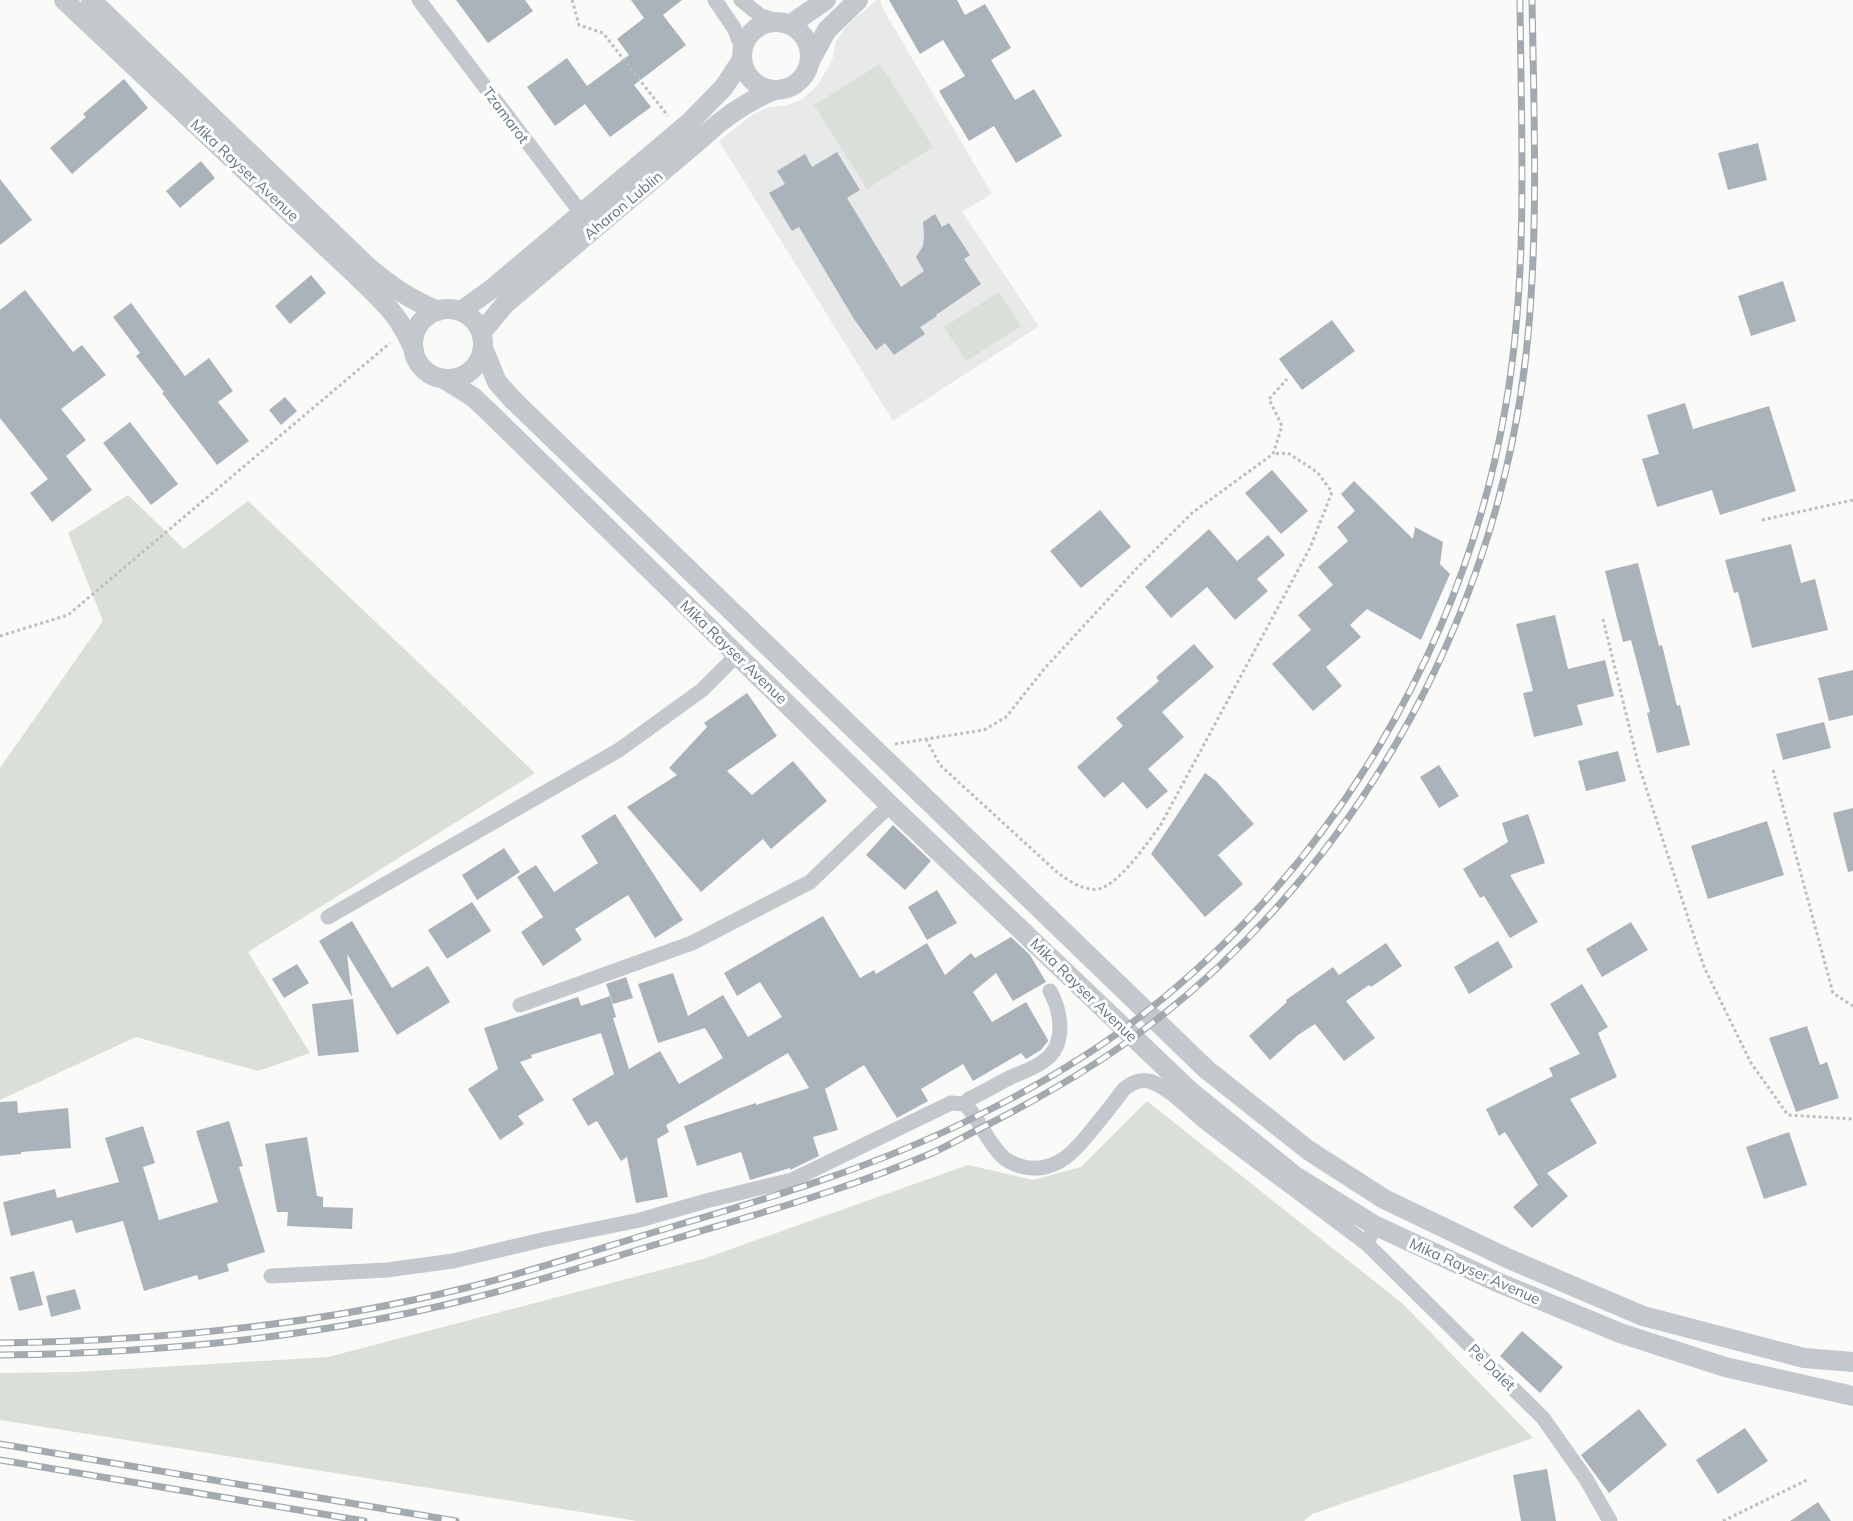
<svg xmlns="http://www.w3.org/2000/svg" width="1853" height="1521" font-family="Mulish,sans-serif">
<rect width="100%" height="100%" fill="#fafaf8"/>
<path fill="#e8e9e9" d="M877,0H880L883,9L992,194L962,212L1039,326L893,421L719,141L752,115L770,107L788,105L802,99L817,86L832,61L836,41L847,25Z"/>
<path fill="#dadfd7" d="M880,64L933,147L867,189L814,105Z
M999,292L1021,326L966,361L944,327Z
M128,495L184,549L248,501L535,773L248,952L310,1053L258,1071L136,1037L0,1100V768L103,621L68,533Z
M1147,1101L1403,1304L1533,1438L1312,1514L1304,1521H637L0,1420V1373L77,1372L328,1357L703,1259L968,1165L1033,1180L1081,1167Z"/>
<path fill="#aab3b9" d="M456,0H525L533,11L488,43Z
M631,0H682L663,15L686,45L634,85L651,107L610,137L585,104L555,126L527,87L567,58L587,86L629,55L617,39L644,18Z
M889,0H957L965,15L985,4L1011,48L991,60L1015,100L1034,89L1062,136L1016,163L994,126L969,141L939,91L965,76L943,40L920,54Z
M124,79L148,108L72,174L50,148L86,117L83,114Z
M1758,143L1767,180L1728,190L1718,153Z
M837,152L860,190L847,198L901,287L924,271L916,257L923,246L924,235L923,222L935,214L942,227L949,223L970,255L964,259L981,284L936,315L937,316L920,327L925,334L894,355L885,343L876,350L854,319L799,227L792,231L769,193L785,184L777,171L805,154L812,167Z
M201,161L215,178L180,208L166,191Z
M0,179L32,220L0,245Z
M311,275L326,293L290,324L275,306Z
M1783,281L1796,321L1751,336L1738,296Z
M25,290L73,352L82,345L106,375L61,409L86,440L66,456L92,490L52,522L30,493L48,479L0,418V310Z
M131,303L185,376L209,358L233,391L218,402L249,441L217,465L162,393L164,392L136,356L140,353L113,317Z
M1332,320L1355,351L1302,390L1279,359Z
M285,397L297,411L281,425L269,410Z
M1685,403L1693,429L1769,406L1796,491L1720,515L1712,490L1657,507L1642,459L1659,454L1647,415Z
M130,422L178,484L151,505L103,443Z
M1272,470L1308,511L1281,534L1245,493Z
M1354,481L1413,539L1415,527L1443,542L1440,564L1450,574L1421,640L1367,609L1350,625L1361,637L1326,667L1342,686L1313,711L1272,664L1311,630L1298,615L1333,585L1318,567L1348,541L1337,527L1355,511L1341,494Z
M1100,510L1131,547L1081,588L1050,551Z
M1209,529L1237,561L1268,535L1285,555L1257,579L1268,591L1235,620L1207,587L1171,618L1145,587Z
M1791,544L1801,583L1815,579L1828,630L1752,648L1738,592L1734,593L1725,560Z
M1638,563L1659,646L1662,645L1677,706L1680,705L1690,745L1657,753L1647,713L1650,712L1631,640L1623,642L1605,571Z
M1555,615L1568,669L1605,660L1614,696L1577,705L1583,725L1534,737L1523,693L1533,691L1516,624Z
M1194,644L1214,667L1162,712L1184,737L1148,769L1168,791L1147,809L1123,782L1104,798L1077,767L1123,726L1116,718L1159,681L1156,677Z
M1853,670V715L1829,721L1818,678Z
M747,693L777,736L727,771L752,795L793,761L827,801L771,849L763,839L701,892L627,807L677,775L669,768L707,727L704,723Z
M1824,722L1831,748L1783,760L1776,734Z
M1618,751L1626,781L1586,791L1578,761Z
M1439,765L1459,796L1439,808L1420,777Z
M1205,773L1216,781L1254,824L1218,855L1243,884L1205,917L1151,854Z
M1853,808V871L1848,872L1833,813Z
M615,814L683,920L655,938L628,895L575,929L582,940L543,966L521,932L543,917L517,877L536,865L554,892L598,863L581,836Z
M1528,814L1545,863L1510,875L1538,922L1510,938L1484,896L1480,898L1463,869L1508,842L1502,823Z
M1767,821L1784,875L1708,899L1691,846Z
M893,825L931,861L905,890L866,855Z
M504,848L520,872L477,900L462,875Z
M937,890L957,923L927,940L908,907Z
M472,902L491,931L447,959L428,930Z
M823,916L860,978L874,970L876,974L927,943L945,975L971,953L975,958L1011,937L1030,955L1046,982L1013,1001L996,973L973,992L992,1022L1026,1002L1048,1040V1041L1041,1050L1026,1059L1021,1053L973,1081L963,1064L921,1089L928,1101L897,1118L864,1065L825,1089L838,1130L813,1137L819,1156L790,1170V1168L750,1180L741,1152L697,1166L684,1126L756,1103V1105L809,1088L788,1053L666,1125L669,1132L657,1139L668,1197L636,1203L627,1157L621,1161L597,1121L588,1126L572,1099L614,1074L601,1033L531,1055L532,1058L520,1062L544,1100L518,1116L524,1124L500,1140L468,1089L498,1069L484,1028L578,997L581,1006L610,996L616,1017L613,1018L629,1069L660,1051L679,1084L723,1058L705,1028L658,1043L638,984L673,973L688,1016L723,995L748,1037L782,1017L760,982L737,996L724,973Z
M352,921L392,988L428,966L450,1002L397,1035L347,954L352,997L319,941Z
M1631,922L1648,950L1602,977L1586,949Z
M1498,941L1513,967L1469,994L1454,967Z
M1386,943L1402,966L1371,987L1369,985L1346,1001L1375,1038L1344,1061L1315,1024L1298,1035L1270,1060L1249,1036L1287,1002L1286,1000L1333,967L1339,975Z
M297,964L309,983L284,998L272,979Z
M626,977L633,998L613,1004L606,984Z
M1582,984L1608,1027L1598,1033L1617,1077L1570,1099L1597,1143L1547,1173L1568,1196L1532,1228L1513,1207L1538,1185L1505,1132L1499,1136L1486,1109L1553,1076L1549,1068L1580,1054L1550,1004Z
M353,999L359,1052L318,1056L312,1004Z
M1807,1026L1820,1065L1827,1062L1839,1098L1796,1112L1769,1038Z
M17,1101L18,1113L68,1108L71,1148L21,1152V1154L0,1156V1102Z
M229,1121L243,1166L239,1167L265,1252L227,1264L229,1271L199,1280L197,1275L144,1291L123,1221L76,1233L72,1220L11,1236L3,1202L55,1189L57,1198L119,1182L105,1138L143,1126L155,1163L143,1167L159,1220L218,1202L196,1131Z
M1789,1132L1807,1185L1764,1199L1746,1147Z
M307,1137L317,1196L323,1197V1207L353,1208L352,1229L287,1226L288,1212H277L265,1144Z
M34,1271L43,1305L19,1311L10,1277Z
M75,1289L81,1309L51,1317L46,1296Z
M1522,1331L1563,1367L1540,1393L1500,1356Z
M1639,1409L1667,1445L1609,1493L1581,1455Z
M1745,1428L1768,1461L1718,1494L1696,1460Z
M1547,1469L1556,1521H1521L1513,1475Z
M1818,1502L1831,1521H1790Z"/>
<g fill="none" stroke-linecap="round" stroke-linejoin="round">
<path stroke="#bbbfc2" stroke-width="3" stroke-dasharray="3 3" stroke-linecap="butt" d="M572,0L579,25L603,33L668,116
M1762,520L1853,500
M1603,619L1638,763L1704,967L1751,1063L1788,1115L1853,1119
M0,636L68,615L390,343
M926,739L940,765L1059,874C1070,881 1083,891 1098,889C1119,885 1147,843 1160,826L1310,548L1332,492L1317,472L1288,453L1273,454
M895,744L984,730L1006,717L1045,668L1138,567L1192,513L1273,454L1282,426L1269,399L1287,379
M1773,770L1833,993L1853,1006
M1723,1521L1807,1480"/>
<path stroke="#c3c8cc" stroke-width="15" d="M419,0L588,222
M715,0L734,28L742,48
M741,0L761,16L777,21
M328,917L619,750L702,690L737,655
M520,1005L692,943L810,882L890,805
M965,1104L969,1099C984,1092 997,1084 1011,1077C1022,1072 1036,1068 1045,1060C1067,1044 1061,1011 1050,991
M1370,1237L1367,1244L1543,1418L1586,1479L1610,1521
M271,1276L387,1270L453,1261L546,1239L640,1220L706,1201L792,1180L951,1103L965,1104C980,1120 987,1142 1003,1157C1008,1162 1016,1165 1024,1167C1057,1174 1077,1149 1095,1126C1105,1114 1115,1101 1124,1089C1132,1083 1139,1079 1149,1081C1169,1087 1189,1109 1205,1122C1258,1163 1313,1203 1367,1244"/>
<path stroke="#c3c8cc" stroke-width="20" d="M64,0L361,280C386,304 400,317 414,350
M91,0L368,267C392,287 409,299 438,311
M742 56a34 34 0 1 1 68 0a34 34 0 1 1-68 0Z
M791,24L826,0
M810,61L827,30L858,0
M413 344a35 35 0 1 1 70 0a35 35 0 1 1-70 0Z
M461,311L493,288L690,122L724,87L741,61
M481,333L505,304L703,137C725,116 746,102 774,90
M483,348L497,382L513,400L1206,1069L1308,1150L1384,1199L1509,1259L1643,1316L1804,1358L1853,1362
M444,379L473,397L488,411L890,805L1190,1091L1295,1176L1374,1225L1497,1282L1620,1333L1725,1367L1853,1396"/>
<g stroke="#a2aab0" stroke-width="7">
<path id="rail" d="M0,1343C156,1341 313,1326 465,1288C533,1271 601,1248 668,1228C773,1197 878,1166 977,1116C1036,1087 1094,1053 1146,1012C1334,864 1464,645 1505,410C1529,275 1521,136 1520,0
M0,1355C157,1353 316,1338 469,1299C538,1282 606,1259 674,1239C760,1213 849,1189 932,1153C950,1145 967,1135 985,1126C1034,1101 1082,1074 1127,1042C1348,883 1496,625 1526,355C1539,237 1534,118 1532,0
M0,1444L456,1521
M0,1460L364,1521"/>
</g>
<use href="#rail" stroke="#fff" stroke-width="4.5" stroke-dasharray="14" stroke-linecap="butt"/>
</g>
<g text-anchor="middle" dominant-baseline="central" stroke-width="6" stroke-linejoin="round" paint-order="stroke">
<g font-size="15" fill="#657683" stroke="#fff">
<text transform="translate(506 115) rotate(53)">Tzamarot</text>
<text transform="translate(245 170) rotate(43)">Mika Rayser Avenue</text>
<text transform="translate(623 205) rotate(-40)">Aharon Lublin</text>
<text transform="translate(734 652) rotate(44)">Mika Rayser Avenue</text>
<text transform="translate(1084 990) rotate(44)">Mika Rayser Avenue</text>
<text transform="translate(1475 1271) rotate(24)">Mika Rayser Avenue</text>
<text transform="translate(1492 1367) rotate(45)">Pe Dalet</text>
</g>
</g>
</svg>
